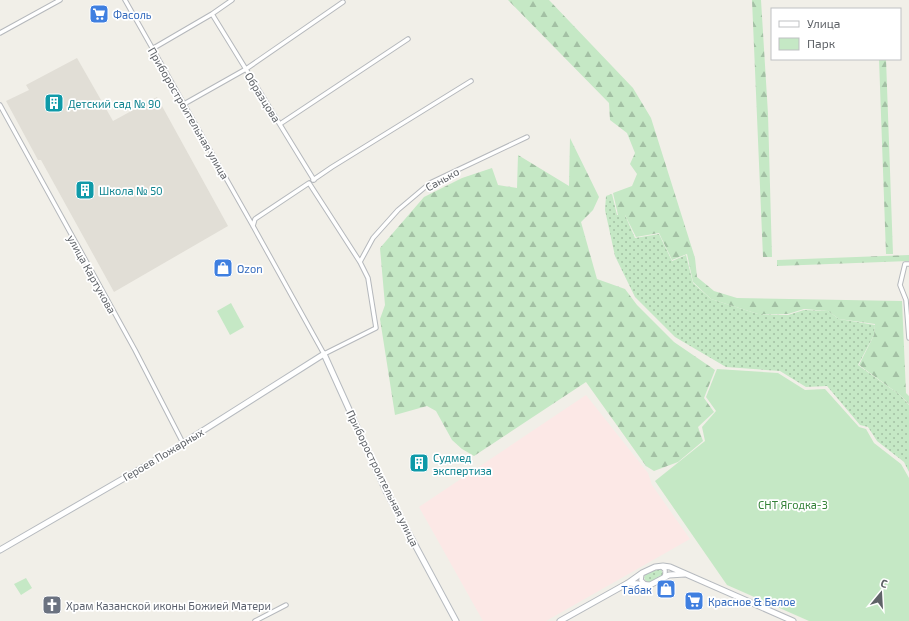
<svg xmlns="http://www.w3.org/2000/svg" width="909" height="621" font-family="'Exo 2',sans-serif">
<defs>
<pattern id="grass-dots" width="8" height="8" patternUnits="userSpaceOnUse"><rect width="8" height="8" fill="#c5e8c5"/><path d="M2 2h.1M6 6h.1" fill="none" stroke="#a3c0a4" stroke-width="1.8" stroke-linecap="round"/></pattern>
<pattern id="forest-firs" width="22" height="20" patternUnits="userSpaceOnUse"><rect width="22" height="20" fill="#c5e8c5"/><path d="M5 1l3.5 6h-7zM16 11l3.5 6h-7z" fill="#a3c0a4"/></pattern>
</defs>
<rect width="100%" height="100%" fill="#f1efe8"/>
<path fill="#e1ded6" d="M77,58L113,121L157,97L228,226L114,292L41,160H38L6,101L29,90L26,85Z"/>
<path fill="#fce8e6" d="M586,395L648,473L652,485L690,539L546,621H483L419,507Z"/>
<path fill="url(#grass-dots)" d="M612,194L617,215H625L635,238L659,234L672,261L686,255L693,283L711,299L758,314L788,315L804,310L828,311L839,319L875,325L874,335L858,365L900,395L909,405V472L904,462L877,441L868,427L860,425L827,386L806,387L780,371L726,367L675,337L635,297L615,256L605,210L606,196Z
M657,569H661L663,573L662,577L649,583L645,580L644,577L646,574Z"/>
<path fill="url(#forest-firs)" d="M508,0H549L633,88L651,118L695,258L697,277L714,291L737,298L902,301L906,393L909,396V404L900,395L859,365L874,335L875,324L839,319L828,311L804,309L788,314H758L711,299L693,282L687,254L672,260L659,233L636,237L625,215H618L613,193L632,186L637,174L630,164L635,153L627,133L610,120L609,103Z
M752,0H761L768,114L772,257H763Z
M879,59H886L893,254H886Z
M570,138L599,197L593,210L581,222L597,279L625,289L637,305L674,342L715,370L704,398L714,412L698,427L703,441L678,462L654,471L646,466L586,382L474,456L462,449L452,440L436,411L427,406L395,415L380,319L385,305L380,248L424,197L462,178L492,168L498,185L517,188L518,155L569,186Z
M909,255V261L777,266V260Z"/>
<path fill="#c5e8c5" d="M231,303L244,327L230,335L217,311Z
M717,369L778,373L805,390L825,389L859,427L866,429L874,443L901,464L909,478V621H809L727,585L655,481L705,441L702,427L716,411L706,397Z
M26,578L32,588L21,595L14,584Z"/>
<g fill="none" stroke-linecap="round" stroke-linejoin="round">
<g stroke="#b5b8bc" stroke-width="5.5">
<path id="street" d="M125,0L253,226L324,354L376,328L368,278L360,262L309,183L255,219L253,226
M212,14L314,180
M0,33L60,0
M152,49L212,14L232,0
M184,104L246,69L343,2
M0,105L135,350L183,443
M280,124L408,39
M313,180L332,167L471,81
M360,262L373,238L398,210L430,183L527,137
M909,264H905L900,285L906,300L909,338
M661,566L665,570V574L664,577
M642,573L641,580L645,584
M255,621L286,605"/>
</g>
<g stroke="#b6babf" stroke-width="7">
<path id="secondary" d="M0,550L166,454L324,354L386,491L456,621
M628,583L650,585L669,575L685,574
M560,621L628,583L642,573L655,567L663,566L670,567L793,621"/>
</g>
<use href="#street" stroke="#fff" stroke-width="3.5"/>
<use href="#secondary" stroke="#fff" stroke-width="5"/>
</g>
<defs>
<g id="supermarket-square" transform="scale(1)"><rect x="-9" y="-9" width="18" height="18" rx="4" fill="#3f7fe0" stroke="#fff"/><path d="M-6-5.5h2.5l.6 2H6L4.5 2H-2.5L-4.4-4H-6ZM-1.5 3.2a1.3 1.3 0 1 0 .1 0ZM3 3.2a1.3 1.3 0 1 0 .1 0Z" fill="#fff"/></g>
<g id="building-square" transform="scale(1)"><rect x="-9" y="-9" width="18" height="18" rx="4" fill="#0f9aa8" stroke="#fff"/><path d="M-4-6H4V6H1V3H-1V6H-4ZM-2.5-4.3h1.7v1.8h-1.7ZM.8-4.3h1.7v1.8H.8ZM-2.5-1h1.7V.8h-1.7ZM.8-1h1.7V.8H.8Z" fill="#fff"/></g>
<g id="shop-square" transform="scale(1)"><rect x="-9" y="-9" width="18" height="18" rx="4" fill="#3f7fe0" stroke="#fff"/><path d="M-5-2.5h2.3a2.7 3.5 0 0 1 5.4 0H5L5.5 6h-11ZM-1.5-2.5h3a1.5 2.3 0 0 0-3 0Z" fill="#fff"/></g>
<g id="church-square" transform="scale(1)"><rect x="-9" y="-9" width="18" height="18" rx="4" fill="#6b7280" stroke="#fff"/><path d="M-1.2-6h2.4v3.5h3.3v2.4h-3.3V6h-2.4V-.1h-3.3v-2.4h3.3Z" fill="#fff"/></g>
</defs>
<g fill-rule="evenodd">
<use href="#supermarket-square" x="99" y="14"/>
<use href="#building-square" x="54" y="103"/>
<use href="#building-square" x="85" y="190"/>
<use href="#shop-square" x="223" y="268"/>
<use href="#building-square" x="419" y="463"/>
<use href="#shop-square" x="666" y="589"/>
<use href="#supermarket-square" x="694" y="601"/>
<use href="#church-square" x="52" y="605"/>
</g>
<g text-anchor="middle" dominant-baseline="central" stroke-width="3.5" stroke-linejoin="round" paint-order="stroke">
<g font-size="11" fill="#366cbe" stroke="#fff" text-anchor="start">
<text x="113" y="14">Фасоль</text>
<text x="237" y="268">Ozon</text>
<text x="652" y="589" text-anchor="end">Табак</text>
<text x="708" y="601">Красное &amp; Белое</text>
</g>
<g font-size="11" fill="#5f6368" stroke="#fff">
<text transform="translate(263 97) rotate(58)">Образцова</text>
<text transform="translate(189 113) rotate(60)">Приборостроительная улица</text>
<text transform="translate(442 179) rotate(-29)">Санько</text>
<text transform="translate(92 274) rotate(61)">улица Картукова</text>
<text transform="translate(163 454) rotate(-31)">Героев Пожарных</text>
<text transform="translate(383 478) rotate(64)">Приборостроительная улица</text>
</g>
<g font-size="11" fill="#0d838f" stroke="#fff" text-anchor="start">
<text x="68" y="103">Детский сад № 90</text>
<text x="99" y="190">Школа № 50</text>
<text x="433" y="457">Судмед<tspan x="433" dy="13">экспертиза</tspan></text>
</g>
<g font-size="11" fill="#348238" stroke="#fff">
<text x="793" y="504">СНТ Ягодка-3</text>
</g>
<g font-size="11" fill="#5b616d" stroke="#fff" text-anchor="start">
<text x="66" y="605">Храм Казанской иконы Божией Матери</text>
</g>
</g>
<rect x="771" y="8" width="130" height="52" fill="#ffffff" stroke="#bfc1c3"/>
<rect x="779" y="21" width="20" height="6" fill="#ffffff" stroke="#bfc1c3"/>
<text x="807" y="28" font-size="12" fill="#5f6368">Улица</text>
<rect x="779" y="38" width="20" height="12" fill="#c5e8c5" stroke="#bfc1c3"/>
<text x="807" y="48" font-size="12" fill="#5f6368">Парк</text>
<g transform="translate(881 593) rotate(18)" stroke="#ffffff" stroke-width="3" paint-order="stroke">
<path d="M0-3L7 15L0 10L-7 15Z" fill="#5f6368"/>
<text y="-6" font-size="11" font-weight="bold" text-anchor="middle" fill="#5f6368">С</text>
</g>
</svg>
